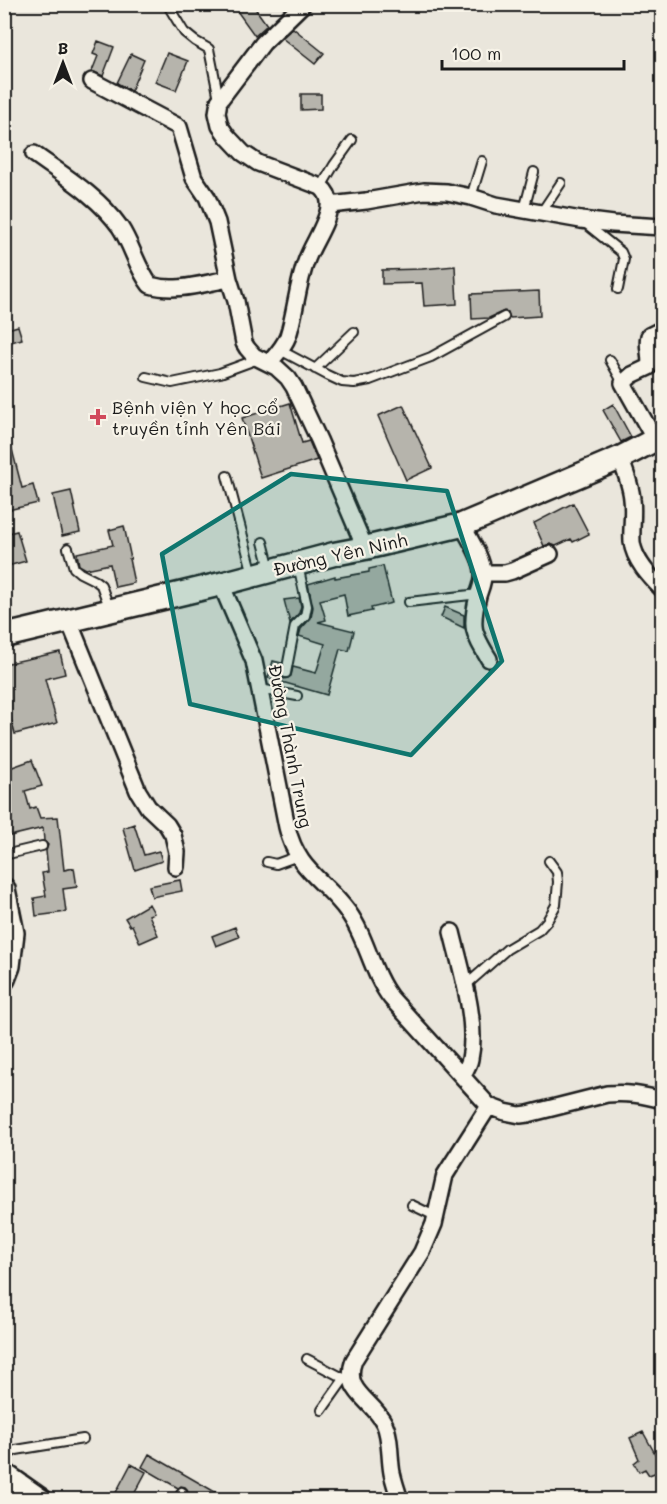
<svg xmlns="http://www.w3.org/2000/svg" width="667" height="1504" font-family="Mali,sans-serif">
<rect width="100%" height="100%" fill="#eae6dc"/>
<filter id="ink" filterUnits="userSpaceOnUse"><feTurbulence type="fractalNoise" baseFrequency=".0167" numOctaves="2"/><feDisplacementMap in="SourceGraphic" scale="12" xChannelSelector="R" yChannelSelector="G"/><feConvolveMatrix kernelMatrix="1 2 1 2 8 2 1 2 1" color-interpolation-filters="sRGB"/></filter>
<g filter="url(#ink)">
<path fill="#b6b4ac" stroke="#1c1c1c" stroke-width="1.5" d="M232,4H252L267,25L255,36Z
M293,28L324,53L315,64L282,38Z
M98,41L114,47L103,76L92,71L98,56L93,54Z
M167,53L188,61L176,90L155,82Z
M131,54L144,60L131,91L117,83Z
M301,94H321V109L301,110Z
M455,266L457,304L424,306L422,283L382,284V270L422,269Z
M539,291L540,316L510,318L508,312L504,311L489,318L472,319L471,294Z
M18,326L22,339L4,344V330Z
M290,403L302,443L309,441L317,460L261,478L242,418Z
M613,404L631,437L621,442L603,410Z
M403,405L432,468L406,480L378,416Z
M7,430L22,488L33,485L38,503L4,511V431Z
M71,491L80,532L62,536L53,495Z
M573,503L589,534L573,542L571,539L556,546L550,544L544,546L534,523Z
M124,526L131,559H129L134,583L115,587L110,564L86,569L79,565L77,553L113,545L109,530Z
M17,531L26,561L4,567V534Z
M383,566L392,603L371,608L372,611L348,616L344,594L320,600L326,620L318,622L354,631L349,651L340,649L327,695L268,678L273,661L282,663L280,674L284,679L288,678L291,676L293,667L316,673L325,644L299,636L301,629L311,618L313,607L308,584L335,576V578L369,572V569Z
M299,598L301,606L299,613L290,623L284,600Z
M445,607L464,615V628L441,617Z
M60,652L65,674L45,679L57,723L15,734L4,694V664Z
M32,760L42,786L25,791L30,809L36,807L40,818L58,817L64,870L74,868L77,887L63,889L66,912L36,916L34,898L46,896L42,873L48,872L46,851L48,845L44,841L43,828L10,836L4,819V770Z
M134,824L144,855L159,851L162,861L135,870L123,828Z
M180,880L182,891L152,897L149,886Z
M149,904L154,913L149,915L158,935L140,943L132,925L130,926L125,918Z
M235,927L239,937L216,946L212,936Z
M643,1432L663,1468V1470L649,1475L645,1469L639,1472L634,1463L639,1459L630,1438Z
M149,1454L229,1500H199L188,1493L187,1489L185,1487L181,1486L178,1488L142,1467Z
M131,1464L146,1472L131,1500H112Z"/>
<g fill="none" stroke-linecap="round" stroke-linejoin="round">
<g stroke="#1c1c1c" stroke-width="12">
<path id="lane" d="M167,4L184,32L195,41L209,49L219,99
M321,187L334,165L352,140
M471,197L482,161
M524,210L534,172
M541,213L561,183
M585,223L621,252L624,259L618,289
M280,350L327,375L342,382L354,383L370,380L431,357L504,317
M610,360L623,383
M315,369L354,332
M146,377L172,383L220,373L258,359
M227,476L253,574
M263,542L270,569
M68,548L74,568L80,573L96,581L101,585L109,607
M409,602L479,594
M286,673L295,626L305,616L307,606L298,565
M260,689L297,696
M4,855L42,846
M267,862L276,864L298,856
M465,986L507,949L539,930L547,921L556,905L558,882L557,872L549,861
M412,1205L435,1216
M307,1359L351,1382
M322,1410L344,1379
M6,1474C5,1461 3,1456 16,1450L83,1439
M178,1500L182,1492"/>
</g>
<g stroke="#1c1c1c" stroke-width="20">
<path id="street" d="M92,81L179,127L194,178L207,197L217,222L229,279L236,301L244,343L247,348L254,356L276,367L288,378L294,387L319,440L365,548
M34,154C63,175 98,196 120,227C132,245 137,268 150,285C176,293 204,283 229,279
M330,205L366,201L424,191L447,192L471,197L496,205L581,220L613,224L662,227
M269,363C276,355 284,347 288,336C296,311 297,284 307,259C313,243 327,224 329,207C330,199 327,192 321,187L258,163L243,153L227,136L220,126L217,113L219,101L263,43L303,4
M655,440L623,383L632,375L649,367C652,357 646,346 649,336L659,331
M620,458C625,471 631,485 632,499C634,513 631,528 632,542C634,560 650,577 662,589
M462,525C469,538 483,559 483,573C484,581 480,589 478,596C470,627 473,633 489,659
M483,573H505L512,571L550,554
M221,584L254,661L287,827C297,871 324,879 348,912C367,938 371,972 391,998L489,1106L505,1112L520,1115L528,1114L607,1094C627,1092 643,1095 662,1100
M69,621L138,791L148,807L167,825L173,835L177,852L176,867
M452,932C461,970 478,1021 470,1059C469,1065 465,1071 462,1076
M400,1500C397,1491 394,1482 392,1473C389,1457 391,1437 384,1423C372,1399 342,1392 354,1360L422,1252L434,1224L445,1175L489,1106"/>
</g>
<g stroke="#1c1c1c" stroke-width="26">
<path id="secondary" d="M4,889L13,933L9,966L4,979
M4,1474L41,1500"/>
</g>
<g stroke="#1c1c1c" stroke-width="27">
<path id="primary" d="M4,636L221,584L334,554L365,548L462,525L620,458L662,436"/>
</g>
<use href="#lane" stroke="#f7f3e8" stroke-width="8"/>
<use href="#street" stroke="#f7f3e8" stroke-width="15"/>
<use href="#secondary" stroke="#f7f3e8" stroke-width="21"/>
<use href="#primary" stroke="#f7f3e8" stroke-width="22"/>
</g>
</g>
<path fill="#0f766e" fill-opacity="0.2" stroke="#0f766e" stroke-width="4.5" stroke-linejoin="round" d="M291,474L447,491L502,661L411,755L190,704L162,554Z"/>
<path fill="#d1495b" stroke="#f7f3e8" stroke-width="2" d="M95 408h6v6h6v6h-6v6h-6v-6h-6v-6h6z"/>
<g text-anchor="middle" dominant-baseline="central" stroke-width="4.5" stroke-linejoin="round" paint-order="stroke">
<g font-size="18" fill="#1c1c1c" stroke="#f7f3e8" text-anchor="start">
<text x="112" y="407">Bệnh viện Y học cổ<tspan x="112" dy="21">truyền tỉnh Yên Bái</tspan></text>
</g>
<g font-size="18" fill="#1c1c1c" stroke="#f7f3e8">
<text transform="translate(340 554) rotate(-13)">Đường Yên Ninh</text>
<text transform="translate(291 746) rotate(79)">Đường Thành Trung</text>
</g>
</g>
<rect width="667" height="1504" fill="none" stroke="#f7f3e8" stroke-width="24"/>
<rect x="12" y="12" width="643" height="1480" fill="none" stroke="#1c1c1c" stroke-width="2" filter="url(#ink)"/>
<g transform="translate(63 63)" stroke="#f7f3e8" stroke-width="4.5" paint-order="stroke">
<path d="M0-4.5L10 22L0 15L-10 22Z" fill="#1c1c1c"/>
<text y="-9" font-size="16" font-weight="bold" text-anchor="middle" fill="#1c1c1c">B</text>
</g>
<path d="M442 60v9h182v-9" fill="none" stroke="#1c1c1c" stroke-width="3"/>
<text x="451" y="60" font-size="18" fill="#1c1c1c" stroke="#f7f3e8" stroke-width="4.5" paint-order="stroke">100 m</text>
</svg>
